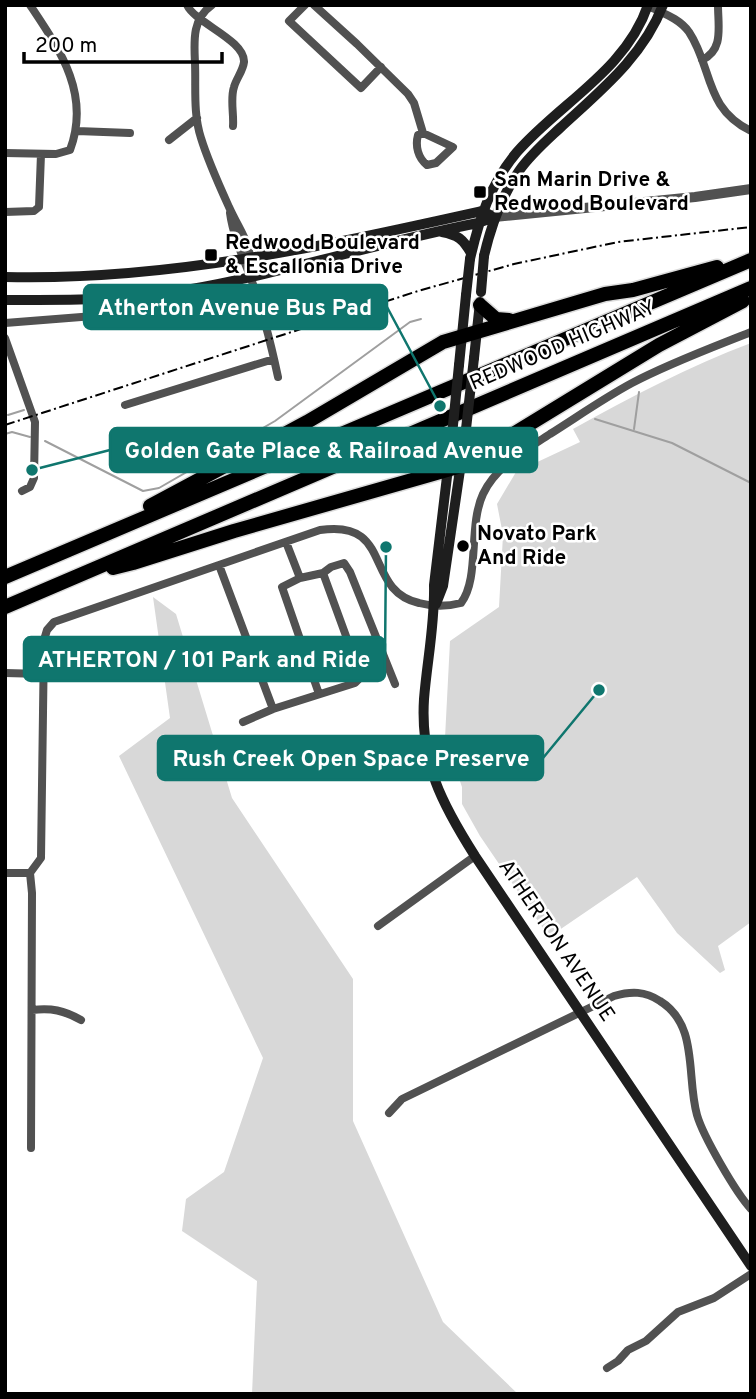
<svg xmlns="http://www.w3.org/2000/svg" width="756" height="1399" font-family="Overpass,sans-serif">
<rect width="100%" height="100%" fill="#fff"/>
<path fill="#d8d8d8" d="M751,343V922L718,946L725,970L720,973L677,933L637,877L549,937L480,836L462,804V787L445,738L450,641L499,607L503,535L497,504L516,472L580,442L573,429C631,397 689,366 751,343Z
M153,597L176,614L232,798L353,979V1121L443,1322L518,1394H252L257,1281L182,1231L186,1199L224,1172L263,1058L119,756L170,718Z"/>
<g fill="none" stroke-linecap="round" stroke-linejoin="round">
<path stroke="#9f9f9f" stroke-width="2" d="M8,415L24,410
M595,419L672,443L751,483
M634,429L639,392
M5,434L12,432L30,437
M45,441L143,491L159,488L275,421L410,322L421,319"/>
<g stroke="#dbdbdb" stroke-width="17">
<path id="motorway" d="M480,305L496,319L509,320
M150,506L307,422L443,342L605,294L633,290L717,267
M113,568L133,563L234,531L461,466L659,345L743,301
M5,577L751,260
M5,607L751,288"/>
</g>
<path stroke="#515151" stroke-width="8" d="M187,5C195,23 245,40 244,62C243,71 236,79 234,87C230,99 234,114 233,126
M212,5C192,19 194,41 195,63C196,87 193,114 201,138C208,161 219,185 229,207C241,234 254,245 250,277
M305,5L289,21L361,88L381,67
M314,5L357,44L408,94L414,103L423,133L453,147L436,163L427,165C418,158 415,146 418,135L423,133
M648,6C662,13 679,18 689,32C713,68 704,108 751,131
M702,60C724,50 718,27 718,5
M77,131L130,133
M169,140L197,118
M5,153L56,154L70,150C91,94 60,50 30,5
M5,212L34,211L39,207L41,154
M230,213C233,235 242,255 250,276C262,308 271,344 278,377
M5,323L258,303
M5,338L35,422L34,478L30,487L22,491
M125,405L274,359
M286,542L300,578
M219,565L273,709
M323,573L331,567L344,563L350,572L395,684
M5,673L43,674
M243,722L273,709L355,683L361,677L323,573L300,578L282,587L319,694
M5,873H30
M378,926L475,856
M32,1010C52,1008 63,1010 81,1020
M389,1113L402,1099L614,996C631,991 645,991 660,1001C699,1025 686,1076 697,1115C703,1136 736,1193 751,1209
M31,1148L32,893L30,873L41,858L44,640L47,630L54,622L320,530C394,519 363,590 419,603C434,607 446,607 461,603C480,578 468,526 483,494C496,466 526,450 550,434C577,417 604,398 632,383C670,363 711,348 751,332
M607,1368L618,1361L628,1350L646,1341L678,1312L714,1298L751,1274"/>
<path stroke="#515151" stroke-width="10" d="M494,217L695,197L751,189"/>
<path stroke="#1e1e1e" stroke-width="10" d="M442,232C458,235 463,239 471,253
M484,256C491,226 501,197 519,171C530,155 545,142 560,128C600,91 643,57 663,5
M470,259C479,220 490,184 517,152C560,103 626,70 648,5
M5,277C167,281 324,246 482,211L494,217
M5,300C65,300 127,301 186,290C285,273 380,242 478,223L494,217
M474,358L480,302
M459,365L466,295
M452,435L434,585C435,624 427,661 424,699C420,763 442,804 475,856L751,1266
M436,604L443,586L466,429"/>
<use href="#motorway" stroke="#000" stroke-width="14"/>
<path stroke="#000" stroke-width="2" stroke-dasharray="10 3.5 2 3.5" stroke-linecap="butt" d="M5,425L418,291L514,264L618,242L751,227"/>
<path stroke="#1e1e1e" stroke-width="10" d="M481,292L484,256
M466,295L470,259
M466,429L474,358
M452,435L459,365"/>
</g>
<g fill="#000" stroke="#fff" stroke-width="2.5">
<rect x="473" y="185" width="14" height="14" rx="3.5"/>
<rect x="204" y="248" width="14" height="14" rx="3.5"/>
<circle cx="463" cy="546" r="7"/>
</g>
<g text-anchor="middle" dominant-baseline="central" stroke-width="5" stroke-linejoin="round" paint-order="stroke">
<g font-size="21" font-weight="bold" fill="#000" stroke="#fff" text-anchor="start">
<text x="494" y="180">San Marin Drive &amp;<tspan x="494" dy="24">Redwood Boulevard</tspan></text>
<text x="225" y="243">Redwood Boulevard<tspan x="225" dy="24">&amp; Escallonia Drive</tspan></text>
<text x="477" y="534">Novato Park<tspan x="477" dy="24">And Ride</tspan></text>
</g>
<g font-size="21" fill="#000" stroke="#fff">
<text transform="translate(563 346) rotate(-23)">REDWOOD HIGHWAY</text>
<text transform="translate(556 941) rotate(56)">ATHERTON AVENUE</text>
</g>
</g>
<path fill="none" stroke="#0f766e" stroke-width="2.5" d="M440 406L387 307M32 470L110 450M386 547L385 659M599 690L543 758"/>
<g fill="#0f766e" stroke="#fff" stroke-width="2.5">
<circle cx="440" cy="406" r="7"/>
<circle cx="32" cy="470" r="7"/>
<circle cx="386" cy="547" r="7"/>
<circle cx="599" cy="690" r="7"/>
</g>
<g fill="#0f766e" stroke="#0f766e" stroke-width="2.5">
<rect x="84" y="285" width="303" height="44" rx="7"/>
<rect x="110" y="428" width="427" height="44" rx="7"/>
<rect x="24" y="637" width="361" height="44" rx="7"/>
<rect x="158" y="736" width="385" height="44" rx="7"/>
</g>
<g font-size="23" text-anchor="middle" font-weight="bold" fill="#fff">
<text x="235" y="315">Atherton Avenue Bus Pad</text>
<text x="324" y="458">Golden Gate Place &amp; Railroad Avenue</text>
<text x="204" y="667">ATHERTON / 101 Park and Ride</text>
<text x="351" y="766">Rush Creek Open Space Preserve</text>
</g>
<rect width="756" height="1399" fill="none" stroke="#000000" stroke-width="14"/>
<path d="M24 52v10h198v-10" fill="none" stroke="#000000" stroke-width="3.5"/>
<text x="35" y="52" font-size="21" fill="#000000" stroke="#ffffff" stroke-width="5" paint-order="stroke">200 m</text>
</svg>
